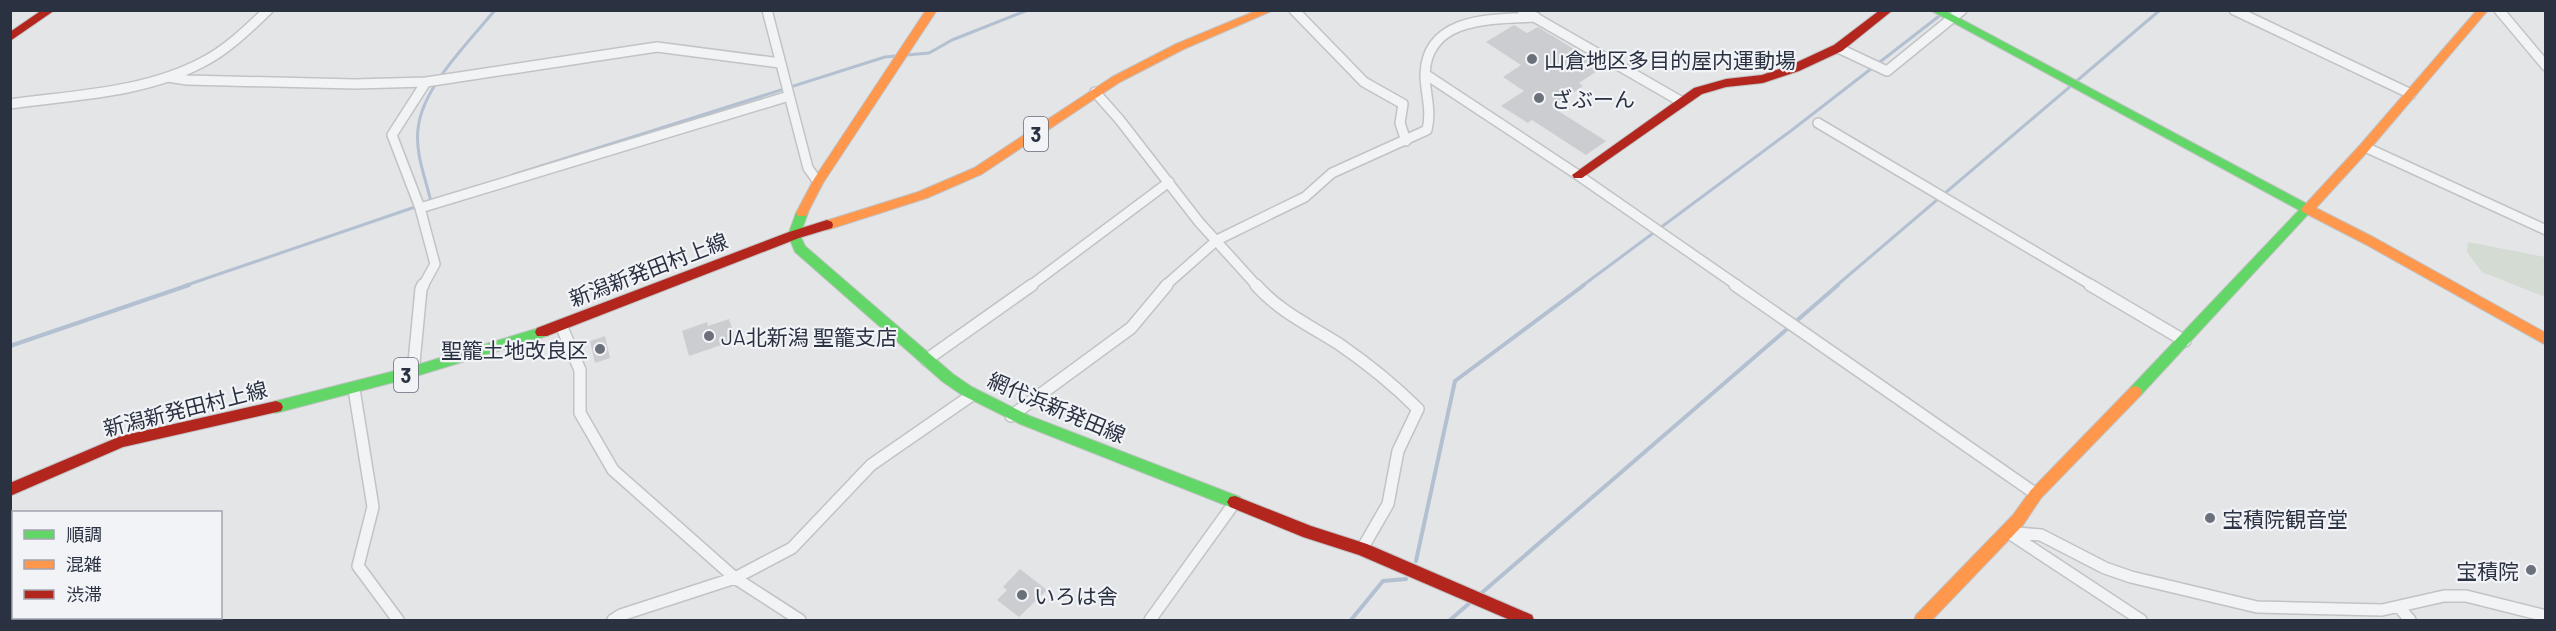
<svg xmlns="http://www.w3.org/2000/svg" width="2556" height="631" font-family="Barlow,'Noto Sans JP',sans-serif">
<rect width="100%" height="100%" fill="#e3e5e7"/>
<path fill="#d3dbd3" d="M2468,242L2545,257V297L2482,272L2467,252Z"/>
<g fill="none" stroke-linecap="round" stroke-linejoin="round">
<path stroke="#b3c0d1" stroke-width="3" d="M513,175L885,57L929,53L952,40L1028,10
M431,202C426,179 415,154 418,129C422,87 469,42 495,10
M184,286L418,206
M1582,286L1792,130L1947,10
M1836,286L2160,10"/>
<path stroke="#b3c0d1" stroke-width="4" d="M10,346L189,285
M1416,561L1455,381L1584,285
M1478,596L1838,285
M1351,620L1383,581L1406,579
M1450,620L1472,601"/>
</g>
<path fill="#cbcdd0" d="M1514,25L1527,33L1538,27L1603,67L1579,83L1583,86L1552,107L1606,141L1586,155L1532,120L1528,123L1501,106L1524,91L1503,77L1521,65L1486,42Z
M729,319L736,340L689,356L682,331L707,322L708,326Z
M605,336L610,358L595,363L590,341Z
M1020,569L1047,590L1019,617L997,600L1007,590L1003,587Z"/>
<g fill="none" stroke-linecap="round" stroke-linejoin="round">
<g stroke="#c1c3c5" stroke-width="12">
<path id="street-far1" d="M767,10L808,168L818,182
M1294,10L1364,82L1403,104L1400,123L1406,141
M1522,10L1682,102
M2234,10L2411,94
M2499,10L2546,66
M1838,48L1887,71L1962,10
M1425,74L1578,175L1738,286
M168,77L187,80L355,84L426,82L657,47L780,63
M1095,92L1119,119L1199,222L1257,286
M10,104C74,95 145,93 203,62C228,49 248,29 268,10
M1818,123L2093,286
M2365,147L2546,230
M420,208L789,96
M423,286L435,264L420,208L392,135L426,82
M1030,286L1169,182
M1165,286L1217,240L1305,197L1332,173L1427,130C1432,110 1425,93 1425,74C1427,16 1493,19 1536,17"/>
</g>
<g stroke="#c1c3c5" stroke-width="14">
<path id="street" d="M1256,285C1280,312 1309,325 1339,344C1368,364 1393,384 1418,409L1398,451L1388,504L1362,549
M1735,285L2036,494
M2090,285L2185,341
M561,325L580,370V413L613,470L735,578L800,620
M926,360L1032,285
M413,373L421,289L423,285
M354,389L373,507L358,566L398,620
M1011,416L1131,328L1167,285
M2006,532L2041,535L2105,568L2131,577L2257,607L2382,610L2444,596H2466L2546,616
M2009,533L2141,620
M2400,608L2410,620
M613,620L621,615L735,578L792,548L871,465L972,395
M1150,620L1235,502"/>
</g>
<g stroke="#c1c3c5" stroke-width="2">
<path id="fast" d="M1930,10H1944L2311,206L2313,209L2140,396H2130L2128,392L2130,388L2299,210Z
M802,208L808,213L800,235L805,246L953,374L972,387L1030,416L1240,497L1243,502L1240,507L1235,508L1230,507L1020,424L962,395L943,382L795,252L788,235L796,213Z
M542,327L547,328L549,332L547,336L410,378L276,413L271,411L269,407L271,403L276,401L410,367Z"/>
</g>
<g stroke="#c1c3c5" stroke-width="2">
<path id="slow" d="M926,10H937L823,183L806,216H798L796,213L814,179Z
M1258,10H1274L1184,49L1120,82L982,174L927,198L827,230L821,225L822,222L918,192L974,168L1112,77L1176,44Z
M2477,10H2488L2369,150L2316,208L2375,238L2546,333V345L2365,244L2303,212L2301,209L2361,144Z
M2135,386L2140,388L2142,392L2140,396L2041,498L2023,525L1932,620H1914L1916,615L2013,515L2031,490L2130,388Z"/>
</g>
<g stroke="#c1c3c5" stroke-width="2">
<path id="jam" d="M42,10H55L10,41V32Z
M1880,10H1893L1842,51L1799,71L1763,83L1726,87L1702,94L1582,178H1574L1572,175L1694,88L1726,79L1762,75L1791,65L1834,45Z
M827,220L832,222L833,225L832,228L799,238L547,336H537L535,332L537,328L789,232Z
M276,401L281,403L283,407L281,411L123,447L10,496V483L121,436Z
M1235,496L1311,526L1367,544L1532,615L1534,620H1510L1359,555L1303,537L1230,507L1227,502L1230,497Z"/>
</g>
<use href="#street-far1" stroke="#f2f3f5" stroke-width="9"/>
<use href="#street" stroke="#f2f3f5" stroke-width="11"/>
<use href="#fast" fill="#63d668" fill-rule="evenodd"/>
<use href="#slow" fill="#ff974d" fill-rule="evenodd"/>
<use href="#jam" fill="#b3261e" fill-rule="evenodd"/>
</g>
<g fill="#6b707b" stroke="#f1f3f7" stroke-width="2">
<circle cx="1532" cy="59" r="6"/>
<circle cx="1539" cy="98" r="6"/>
<circle cx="709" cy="336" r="6"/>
<circle cx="600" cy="349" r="6"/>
<circle cx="2210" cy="518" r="6"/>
<circle cx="2531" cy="570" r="6"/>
<circle cx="1022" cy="595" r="6"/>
</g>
<g text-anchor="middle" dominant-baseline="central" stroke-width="4.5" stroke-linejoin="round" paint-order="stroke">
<g fill="#f1f3f7" stroke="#666b78" stroke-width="1.5">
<rect x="1024" y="117" width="24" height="34" rx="4.5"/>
<rect x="394" y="358" width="24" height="34" rx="4.5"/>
</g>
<g font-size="20" font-weight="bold" fill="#2a3141">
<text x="1036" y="134">3</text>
<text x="406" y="375">3</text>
</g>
<g font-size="21" fill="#2a3141" stroke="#f1f3f7" text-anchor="start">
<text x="1544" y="59">山倉地区多目的屋内運動場</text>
<text x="1551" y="98">ざぶーん</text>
<text x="721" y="336">JA北新潟 聖籠支店</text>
<text x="588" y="349" text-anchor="end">聖籠土地改良区</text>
<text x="2222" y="518">宝積院観音堂</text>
<text x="2519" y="570" text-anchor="end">宝積院</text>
<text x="1034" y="595">いろは舎</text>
</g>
<g font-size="21" fill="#2a3141" stroke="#f1f3f7">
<text transform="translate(648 269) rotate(-21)">新潟新発田村上線</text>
<text transform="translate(1057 407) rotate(23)">網代浜新発田線</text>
<text transform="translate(185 408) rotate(-14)">新潟新発田村上線</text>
</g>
</g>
<rect width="2556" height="631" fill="none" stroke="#2a3141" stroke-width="24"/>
<rect x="12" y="511" width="210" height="108" fill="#f1f3f7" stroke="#a1a5ae" stroke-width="1.5"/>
<rect x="24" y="530" width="30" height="9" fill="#63d668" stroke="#a1a5ae" stroke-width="1.5"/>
<text x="66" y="541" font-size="18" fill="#2a3141">順調</text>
<rect x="24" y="560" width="30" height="9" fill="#ff974d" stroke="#a1a5ae" stroke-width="1.5"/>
<text x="66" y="571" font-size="18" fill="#2a3141">混雑</text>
<rect x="24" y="590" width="30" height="9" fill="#b3261e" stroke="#a1a5ae" stroke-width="1.5"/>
<text x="66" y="601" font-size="18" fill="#2a3141">渋滞</text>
</svg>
